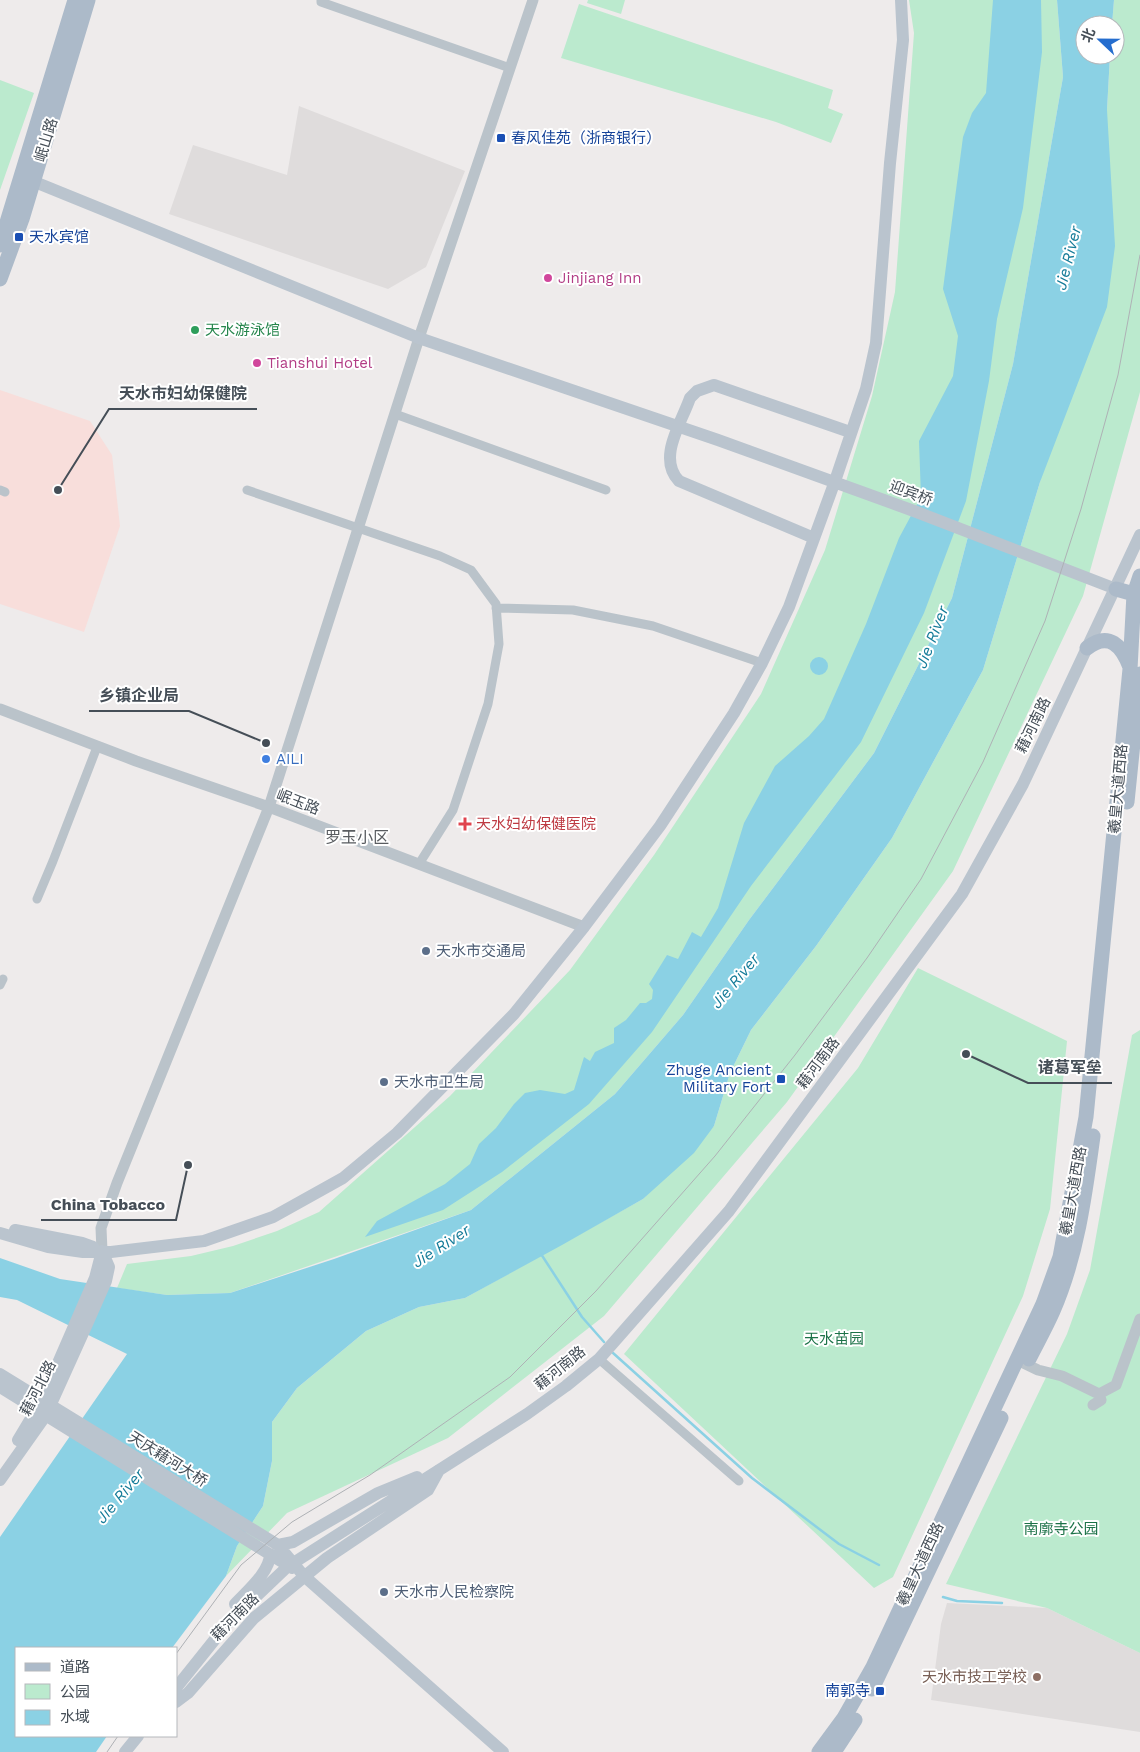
<svg xmlns="http://www.w3.org/2000/svg" width="1140" height="1752" font-family="'Work Sans','Noto Sans SC',sans-serif">
<rect width="100%" height="100%" fill="#eeebeb"/>
<path fill="#dfdcdc" d="M299,106L465,171L426,267L388,289L169,214L193,145L287,175Z
M947,1603L1047,1608L1140,1653V1732L931,1700L941,1624Z"/>
<path fill="#f8dedb" d="M0,390L90,421L112,455L120,526L84,632L0,604Z"/>
<path fill="#bbeace" d="M588,0H625L621,14L587,3Z
M909,0H1057L1063,77L1013,364L952,598L874,753L749,920L683,1015L615,1094L471,1210L230,1293L167,1295L117,1288L127,1264L191,1256L233,1246L277,1231L319,1212L450,1096L570,970L654,855L761,694L825,550L872,396L895,292L914,33Z
M1114,0H1140V392L1083,596L953,871L787,1102L604,1316L448,1438L287,1513L226,1576L237,1546L263,1506L272,1461V1422L297,1388L366,1331L419,1307L465,1298L643,1199L714,1126L730,1073L751,1030L816,946L892,838L983,670L1040,482L1107,110L1110,55H1115V25H1112Z
M579,4L833,90L828,108L843,114L831,143L776,122L561,58Z
M0,80L34,93L0,190Z
M918,968L1067,1041L1050,1209L1023,1296L893,1577L874,1588L624,1354L858,1068Z
M1140,1030V1653L1047,1608L946,1584L1067,1334L1090,1270L1132,1035Z"/>
<path fill="#8bd1e4" d="M993,0H1041L1042,52L1023,208L997,319L989,381L966,501L924,613L861,742L751,886L652,1032L589,1104L502,1172L443,1210L365,1237L377,1221L445,1184L470,1164L479,1144L496,1128L514,1104L525,1093L540,1090L565,1094L574,1090L584,1057L590,1061L595,1052L614,1043V1028L626,1020L640,1003H646L652,999L653,990L649,984L667,955L678,959L692,932L701,937L718,908L744,823L775,766L809,736L824,719L866,624L899,538L921,497L919,441L953,376L958,336L943,289L963,137L972,113L986,93Z
M1057,0H1114L1112,25H1085V55H1110L1107,110L1115,246L1107,307L1040,482L983,670L892,838L816,946L751,1030L730,1073L714,1126L694,1153L643,1199L562,1245L465,1298L419,1307L366,1331L297,1388L272,1422V1461L263,1506L237,1546L226,1576L172,1648H16V1736H107L96,1752H0V1537L127,1354L17,1300L0,1297V1258L60,1279L167,1295L230,1293L334,1259L471,1210L615,1094L683,1015L749,920L874,753L952,598L1013,364L1063,77Z
M810 666a9 9 0 1 1 18 0a9 9 0 1 1-18 0Z"/>
<g fill="none" stroke-linecap="round" stroke-linejoin="round">
<path stroke="#8bd1e4" stroke-width="2.5" d="M541,1254L582,1317L604,1342
M613,1353L752,1478L839,1544L879,1565
M943,1597L957,1601L1002,1603"/>
<path stroke="#bac3ca" stroke-width="9" d="M321,0V2L510,68
M395,414L606,490
M0,490L5,492
M247,490L440,556L471,570L496,604L499,644L488,704L453,810L419,864
M496,608L573,610L653,626L762,663
M37,899L53,861L97,747
M0,985L3,979
M599,1359L739,1481"/>
<path stroke="#bac3ca" stroke-width="11" d="M0,709L136,761L269,807L584,927
M102,1251L101,1228L117,1183L269,807L419,338L533,0
M1017,1360L1038,1370L1062,1376L1099,1394L1101,1400L1093,1405
M1099,1394L1116,1385L1140,1319"/>
<path stroke="#bac4ce" stroke-width="12" d="M25,178L419,338L718,440L914,511L1116,589
M814,538L679,481C657,458 681,424 690,398L697,391L714,385L850,432
M15,1230L82,1243L93,1247
M0,1233L48,1247L83,1252H111L204,1241L273,1217L343,1178L397,1133L514,1014L584,927L660,826L734,713L762,663L789,607L835,481L866,389L876,343L890,163L903,40L901,0
M0,1374L278,1545L304,1576L503,1752
M0,1387L292,1568
M18,1440L42,1400L95,1278L102,1251
M0,1480L46,1415L83,1333L106,1281L109,1267L102,1251
M278,1545L293,1542L378,1493L417,1477
M298,1560L527,1414L566,1386L599,1359L729,1211L962,894L1023,784L1140,535
M235,1604C247,1591 270,1572 270,1554
M176,1688L228,1623L284,1570
M176,1702L188,1693L254,1618L327,1558L428,1490L439,1470
M125,1752L138,1736"/>
<path stroke="#acbac9" stroke-width="15" d="M0,245L75,0
M0,279L22,219L88,0
M1116,589L1134,594L1140,599
M1087,648C1109,631 1122,646 1130,667
M1127,802L1140,674
M1029,1359C1037,1343 1046,1327 1053,1311C1077,1256 1085,1195 1093,1136
M872,1689L1001,1418
M819,1752L844,1718L873,1667L1043,1304L1060,1257L1086,1117L1130,669L1134,594L1140,576
M834,1752L855,1720"/>
<path stroke="#aeb1b5" stroke-width="1" d="M176,1654L241,1565L292,1522L370,1475L510,1377L596,1291L715,1156L795,1055L867,958L921,879L983,762L1045,621L1081,509L1118,375L1140,255
M107,1752L118,1736"/>
</g>
<g fill="#1a4fb4" stroke="#fff" stroke-width="2">
<rect x="496" y="133" width="10" height="10" rx="2.5"/>
<rect x="14" y="232" width="10" height="10" rx="2.5"/>
<rect x="776" y="1074" width="10" height="10" rx="2.5"/>
<rect x="875" y="1686" width="10" height="10" rx="2.5"/>
</g>
<g fill="#d1479c" stroke="#fff" stroke-width="2">
<circle cx="548" cy="278" r="5"/>
<circle cx="257" cy="363" r="5"/>
</g>
<circle fill="#2e9e5b" stroke="#fff" stroke-width="2" cx="195" cy="330" r="5"/>
<circle fill="#3f7fe0" stroke="#fff" stroke-width="2" cx="266" cy="759" r="5"/>
<path fill="#e0444e" stroke="#fff" stroke-width="2" d="M462.5 816.5h5v5h5v5h-5v5h-5v-5h-5v-5h5z"/>
<g fill="#5c6f8a" stroke="#fff" stroke-width="2">
<circle cx="426" cy="951" r="5"/>
<circle cx="384" cy="1082" r="5"/>
<circle cx="384" cy="1592" r="5"/>
</g>
<circle fill="#8d6e63" stroke="#fff" stroke-width="2" cx="1037" cy="1677" r="5"/>
<g text-anchor="middle" dominant-baseline="central" stroke-width="4" stroke-linejoin="round" paint-order="stroke">
<g font-size="15" fill="#164399" stroke="#fff" text-anchor="start">
<text x="511" y="138">春风佳苑（浙商银行）</text>
<text x="29" y="237">天水宾馆</text>
<text x="771" y="1070" text-anchor="end">Zhuge Ancient<tspan x="771" dy="17">Military Fort</tspan></text>
<text x="870" y="1691" text-anchor="end">南郭寺</text>
</g>
<g font-size="15" fill="#454e57" stroke="#fff">
<text transform="translate(46 140) rotate(-73)">岷山路</text>
<text transform="translate(911 493) rotate(20)">迎宾桥</text>
<text transform="translate(1033 725) rotate(-64)">藉河南路</text>
<text transform="translate(1118 789) rotate(-85)">羲皇大道西路</text>
<text transform="translate(298 802) rotate(21)">岷玉路</text>
<text transform="translate(818 1063) rotate(-53)">藉河南路</text>
<text transform="translate(1073 1191) rotate(-80)">羲皇大道西路</text>
<text transform="translate(560 1368) rotate(-39)">藉河南路</text>
<text transform="translate(38 1388) rotate(-63)">藉河北路</text>
<text transform="translate(168 1459) rotate(32)">天庆藉河大桥</text>
<text transform="translate(920 1564) rotate(-65)">羲皇大道西路</text>
<text transform="translate(235 1617) rotate(-45)">藉河南路</text>
</g>
<g font-size="15" fill="#b23c85" stroke="#fff" text-anchor="start">
<text x="558" y="278">Jinjiang Inn</text>
<text x="267" y="363">Tianshui Hotel</text>
</g>
<g font-size="15" fill="#27864d" stroke="#fff" text-anchor="start">
<text x="205" y="330">天水游泳馆</text>
</g>
<g font-size="15" fill="#366cbe" stroke="#fff" text-anchor="start">
<text x="276" y="759">AILI</text>
</g>
<g font-size="15" fill="#be3a42" stroke="#fff" text-anchor="start">
<text x="476" y="824">天水妇幼保健医院</text>
</g>
<g font-size="15" fill="#4e5e75" stroke="#fff" text-anchor="start">
<text x="436" y="951">天水市交通局</text>
<text x="394" y="1082">天水市卫生局</text>
<text x="394" y="1592">天水市人民检察院</text>
</g>
<g font-size="15" fill="#1c7248" stroke="#fff">
<text x="834" y="1339">天水苗园</text>
<text x="1061" y="1529">南廓寺公园</text>
</g>
<g font-size="15" fill="#785e54" stroke="#fff" text-anchor="end">
<text x="1027" y="1677">天水市技工学校</text>
</g>
<g font-size="16" font-style="italic" fill="#167c99" stroke="#fff">
<text transform="translate(1068 258) rotate(-76)">Jie River</text>
<text transform="translate(932 637) rotate(-69)">Jie River</text>
<text transform="translate(735 981) rotate(-50)">Jie River</text>
<text transform="translate(441 1246) rotate(-33)">Jie River</text>
<text transform="translate(120 1496) rotate(-50)">Jie River</text>
</g>
<g font-size="16" fill="#595c60" stroke="#fff">
<text x="357" y="837">罗玉小区</text>
</g>
</g>
<path fill="none" stroke="#454e57" stroke-width="2" d="M58 490L109 409H257M266 743L189 711H89M966 1054L1028 1083H1112M188 1165L176 1220H41"/>
<g fill="#454e57" stroke="#fff" stroke-width="2">
<circle cx="58" cy="490" r="5"/>
<circle cx="266" cy="743" r="5"/>
<circle cx="966" cy="1054" r="5"/>
<circle cx="188" cy="1165" r="5"/>
</g>
<g font-size="16" text-anchor="middle" font-weight="bold" fill="#454e57" stroke="#fff" stroke-width="4" stroke-linejoin="round" paint-order="stroke">
<text x="183" y="399">天水市妇幼保健院</text>
<text x="139" y="701">乡镇企业局</text>
<text x="1070" y="1073">诸葛军垒</text>
<text x="108" y="1210">China Tobacco</text>
</g>
<rect x="15" y="1647" width="162" height="90" fill="#ffffff" stroke="#b5b8bc"/>
<rect x="25" y="1663" width="25" height="8" fill="#acbac9" stroke="#b5b8bc"/>
<text x="60" y="1672" font-size="15" fill="#454e57">道路</text>
<rect x="25" y="1684" width="25" height="15" fill="#bbeace" stroke="#b5b8bc"/>
<text x="60" y="1697" font-size="15" fill="#454e57">公园</text>
<rect x="25" y="1710" width="25" height="15" fill="#8bd1e4" stroke="#b5b8bc"/>
<text x="60" y="1722" font-size="15" fill="#454e57">水域</text>
<g transform="translate(1100 40) rotate(292)"><circle r="24" fill="#ffffff" stroke="#b5b8bc"/>
<path d="M0-4L9 19L0 12L-9 19Z" fill="#256dce"/>
<text y="-8" font-size="14" font-weight="bold" text-anchor="middle" fill="#454e57">北</text>
</g>
</svg>
